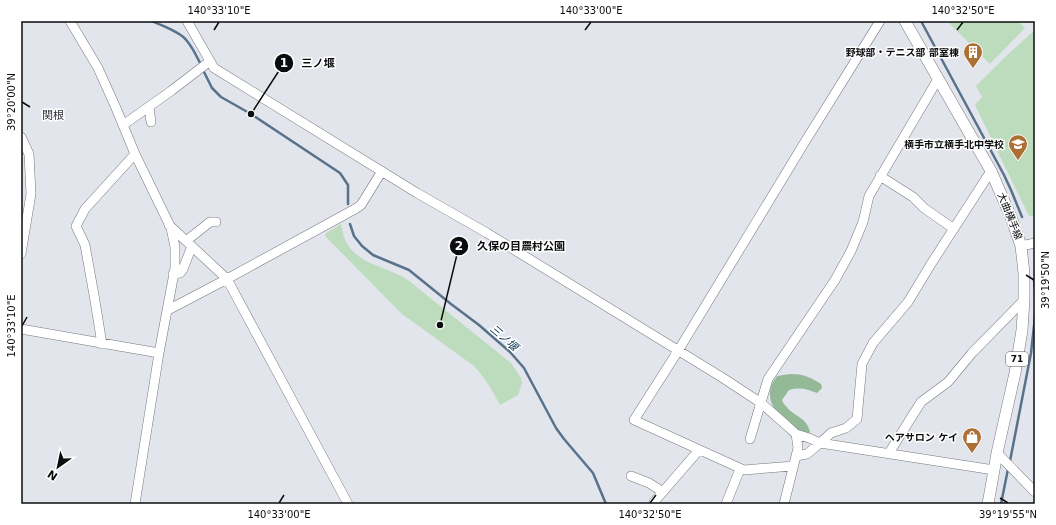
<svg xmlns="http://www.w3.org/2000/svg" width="1056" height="525" font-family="'DejaVu Sans','Noto Sans JP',sans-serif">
<rect width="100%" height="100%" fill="#e3e5ec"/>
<path fill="#bcdcbd" d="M947,21H1018L1025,28L990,64Z
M1035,30V216H1029L975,105L982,97L976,86L1005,57Z
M341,224C347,266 380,262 408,280L511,363L521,378L522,383L518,395L500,405C493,391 485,378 474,366L402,314L326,237L325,235L326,233Z"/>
<path fill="#94b996" d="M790,374C804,374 810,377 821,384L822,388L817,393C806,389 801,387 789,390L782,400C783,402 784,405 786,406C794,417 807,417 810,432L807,435C790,425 762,408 772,384C773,381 776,378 777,376Z"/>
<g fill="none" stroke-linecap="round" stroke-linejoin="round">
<path stroke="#59728b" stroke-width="2.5" d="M152,21C162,26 181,32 187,41C193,48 197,57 201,65
M921,21L1004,175L1011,190L1022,217
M203,70L212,88L221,97L251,114L340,173L348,185V204
M350,224L354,236L362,246L373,255L409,270L451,304L479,325L510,352L524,368L556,428L564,439L593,473L606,504
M1034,280L1035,290
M1010,461L1031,353L1035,317
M1001,504L1008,469"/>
<g stroke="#75777c" stroke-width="10">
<path id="minor" d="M70,21L98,68L116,108L135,154L171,228L175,247V268L159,353L135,504
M187,21L214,68L417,193L487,233L723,378L761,403L785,424L796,434L798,448L784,504
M149,107L151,122
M123,125L171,91L210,61
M21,137L29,154L31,194L21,254
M880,176L913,197L924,208L954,229
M169,225L227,279L348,504
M186,241L210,222H216
M1021,246L1035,243
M173,274L180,273L183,269L192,246
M168,310L227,279L355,209L361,205L382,171
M21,329L159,353
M102,344L94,295L85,245L76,226L85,209L135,154
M796,434L809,438L820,443L831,433L846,428L857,419L862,364L873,343L908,302L931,264L991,171
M750,439L768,379L835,280L851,251L863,222L869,196L938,79
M889,453L921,402L948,382L972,353L1024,300
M997,453L1035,492
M796,456L807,454L820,443L994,470
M793,466L744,470L634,420L678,351L803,145L880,21
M631,476L649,483L663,492
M656,504L654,502L699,450
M726,504L740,469"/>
</g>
<g stroke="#75777c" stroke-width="12">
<path id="major" d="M905,21L991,171L1011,217L1021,246L1024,273V300L1022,330L1015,373L997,453L988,504"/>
</g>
<use href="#minor" stroke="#fff" stroke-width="9"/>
<use href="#major" stroke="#fff" stroke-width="11"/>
</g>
<path fill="none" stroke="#0b0c0e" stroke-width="1.5" d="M214,30L219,22M585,30L591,22M957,30L963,22M22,102L30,107M1026,275L1034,280M22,326L27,317M1000,498L1008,503M279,503L284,495M650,503L656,495"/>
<defs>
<g id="building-pin" transform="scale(1)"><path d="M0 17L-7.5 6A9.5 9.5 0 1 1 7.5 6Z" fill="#ad7034" stroke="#fff"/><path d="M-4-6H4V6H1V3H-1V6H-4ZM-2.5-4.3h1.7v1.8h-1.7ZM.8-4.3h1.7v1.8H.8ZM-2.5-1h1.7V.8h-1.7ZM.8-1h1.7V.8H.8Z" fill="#fff"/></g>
<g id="school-pin" transform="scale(1)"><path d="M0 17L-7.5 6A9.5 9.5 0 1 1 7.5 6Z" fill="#ad7034" stroke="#fff"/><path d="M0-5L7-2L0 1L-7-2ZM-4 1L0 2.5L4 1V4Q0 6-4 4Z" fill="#fff"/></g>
<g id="shop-pin" transform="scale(1)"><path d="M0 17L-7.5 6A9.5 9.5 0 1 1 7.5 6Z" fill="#ad7034" stroke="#fff"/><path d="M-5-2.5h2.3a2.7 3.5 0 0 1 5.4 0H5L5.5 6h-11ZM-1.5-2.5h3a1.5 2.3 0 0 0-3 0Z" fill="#fff"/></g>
</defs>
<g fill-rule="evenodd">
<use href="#building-pin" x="973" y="52"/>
<use href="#school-pin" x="1018" y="144"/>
<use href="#shop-pin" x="972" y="437"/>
</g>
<g text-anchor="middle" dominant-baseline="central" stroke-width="3" stroke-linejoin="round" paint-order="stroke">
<rect fill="#fff" stroke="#545556" stroke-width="1" x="1006" y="352" width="22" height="14" rx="3"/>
<g font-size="9" font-weight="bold" fill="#0b0c0e">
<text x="1017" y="359">71</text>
</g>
<g font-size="10" font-weight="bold" fill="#0b0c0e" stroke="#fff" text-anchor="end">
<text x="959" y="52">野球部・テニス部 部室棟</text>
<text x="1004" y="144">横手市立横手北中学校</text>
<text x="958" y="437">ヘアサロン ケイ</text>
</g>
<g font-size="10" fill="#0b0c0e" stroke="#fff">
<text transform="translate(1010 216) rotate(68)">大曲横手線</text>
</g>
<g font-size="11" fill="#2f3136" stroke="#fff">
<text x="53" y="115">関根</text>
</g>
<g font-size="11" font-style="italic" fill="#012b4c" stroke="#fff">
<text transform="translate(504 338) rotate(41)">三ノ堰</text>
</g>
</g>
<path fill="none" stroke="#0b0c0e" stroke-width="1.5" d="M251 114L284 63M440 325L459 246"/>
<g fill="#0b0c0e" stroke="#fff" stroke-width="1.5">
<circle cx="251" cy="114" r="4"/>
<circle cx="440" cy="325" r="4"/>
<circle cx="284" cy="63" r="10"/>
<circle cx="459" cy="246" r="10"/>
</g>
<g font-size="12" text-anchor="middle" font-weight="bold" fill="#fff">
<text x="284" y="67">1</text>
<text x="459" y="250">2</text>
</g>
<g font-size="11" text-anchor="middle" font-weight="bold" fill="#0b0c0e" stroke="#fff" stroke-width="3" stroke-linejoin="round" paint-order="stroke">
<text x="318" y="67">三ノ堰</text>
<text x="521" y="250">久保の目農村公園</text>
</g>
<rect width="1056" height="525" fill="none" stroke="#ffffff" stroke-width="44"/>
<g transform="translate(58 467) rotate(213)" stroke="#ffffff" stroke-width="3" paint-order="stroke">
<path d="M0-3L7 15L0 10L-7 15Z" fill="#0b0c0e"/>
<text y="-6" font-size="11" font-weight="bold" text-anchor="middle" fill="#0b0c0e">N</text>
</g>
<rect x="22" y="22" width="1012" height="481" fill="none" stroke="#0b0c0e" stroke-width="1.5"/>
<g font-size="10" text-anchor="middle" fill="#0b0c0e">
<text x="219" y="14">140°33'10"E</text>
<text x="591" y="14">140°33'00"E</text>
<text x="963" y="14">140°32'50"E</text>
<text transform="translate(11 102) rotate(-90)" y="4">39°20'00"N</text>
<text transform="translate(1045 280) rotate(-90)" y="4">39°19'50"N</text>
<text transform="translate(11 326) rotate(-90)" y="4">140°33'10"E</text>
<text x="279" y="518">140°33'00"E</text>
<text x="650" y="518">140°32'50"E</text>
<text x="1008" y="518">39°19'55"N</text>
</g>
</svg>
